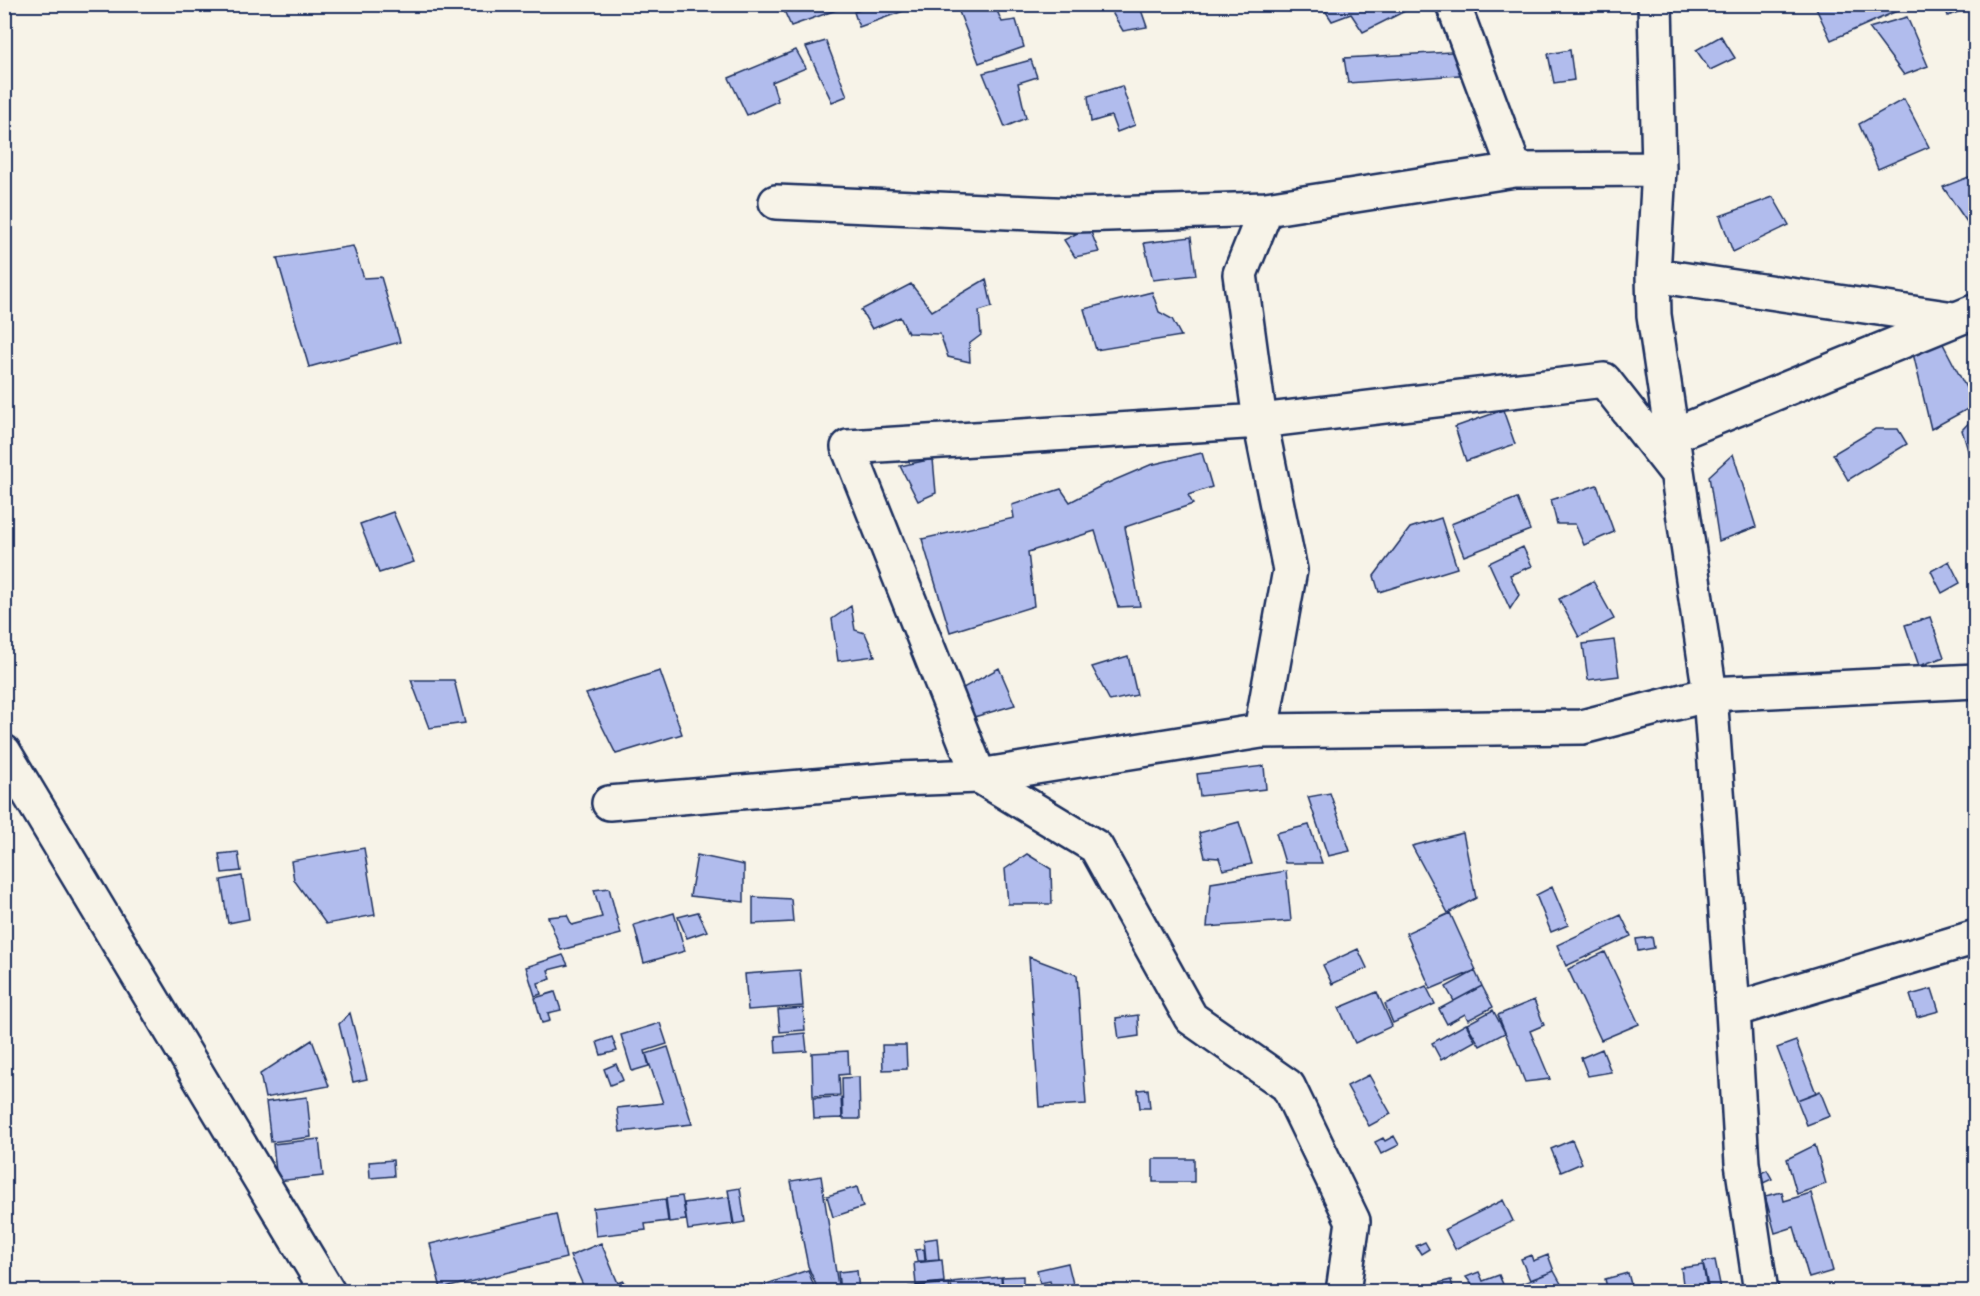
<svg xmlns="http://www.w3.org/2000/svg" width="1980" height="1296" font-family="Sriracha,sans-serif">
<rect width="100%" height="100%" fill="#f7f3e8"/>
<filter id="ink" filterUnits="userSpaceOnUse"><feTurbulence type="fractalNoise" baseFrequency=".0167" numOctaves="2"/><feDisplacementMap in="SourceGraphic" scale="12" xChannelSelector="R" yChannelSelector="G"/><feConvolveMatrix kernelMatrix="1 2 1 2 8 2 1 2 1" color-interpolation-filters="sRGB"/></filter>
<g filter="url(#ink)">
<path fill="#b1bced" stroke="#1b2f5e" stroke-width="1.5" d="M781,4H853L791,26Z
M876,4H923L859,27L854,12Z
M956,4H994L1002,22L1016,20L1024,47L979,63Z
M1053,4H1073L1055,10Z
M1107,4H1139L1147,27L1123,31Z
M1321,4H1419L1363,32L1351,14L1332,21Z
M1814,4H1897L1899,10L1831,40Z
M1944,4H1963V10L1948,16Z
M1907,17L1928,66L1904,75L1869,28Z
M1721,36L1735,58L1710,70L1696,50Z
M826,41L847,96L832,102L806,47Z
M796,50L806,68L772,82L778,101L747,115L729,78Z
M1570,50L1574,80L1554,83L1548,54Z
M1469,51L1473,74L1348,83L1344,58Z
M1031,60L1037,77L1018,83L1026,118L1005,127L983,73Z
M1122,86L1135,125L1117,132L1111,116L1091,122L1088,96Z
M1904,99L1929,147L1878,169L1859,124Z
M1976,174V235L1943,187Z
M1773,197L1789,225L1733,252L1720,216Z
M1089,227L1099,252L1075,257L1064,240Z
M1191,237L1196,275L1153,280L1144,243Z
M353,246L364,278L381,277L400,342L309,367L277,258Z
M986,279L992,307L979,311L981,335L969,344L970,362L948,357L940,334L908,333L900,317L872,329L861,310L911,284L932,311Z
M1152,292L1159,312L1172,319L1181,336L1096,350L1084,309Z
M1942,342L1975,405L1931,429L1912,349Z
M1503,410L1515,444L1466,461L1455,427Z
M1976,415V471H1974L1962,430Z
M1875,429H1898L1907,444L1848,480L1833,454Z
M1202,453L1212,487L1188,495L1193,504L1125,527L1140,606L1118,607L1095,531L1028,552L1034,606L950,632L922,539L1014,518L1012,505L1061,489L1070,502L1101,486L1150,465Z
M1733,454L1756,527L1719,541L1709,476Z
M933,459L936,493L918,501L900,466Z
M1597,485L1614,532L1584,545L1575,524H1557L1551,500Z
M1517,498L1530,530L1464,556L1451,524Z
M393,512L414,562L379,573L360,524Z
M1441,518L1457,568L1379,592L1374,576L1410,528Z
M1523,547L1532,566L1510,575L1519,595L1510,609L1489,563Z
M1949,561L1960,583L1942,593L1931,571Z
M1593,581L1614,619L1579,637L1559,599Z
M851,606L855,630L865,633L875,656L838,661L832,619Z
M1930,617L1944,657L1919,666L1905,625Z
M1614,640L1619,676L1588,680L1583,644Z
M1128,656L1137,695L1110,701L1092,667Z
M999,668L1015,705L974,717L963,688Z
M660,671L682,734L616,754L586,694Z
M411,680H454L465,723L429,728Z
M1264,766L1266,789L1200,796L1197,774Z
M1330,793L1350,851L1328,856L1308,797Z
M1239,822L1252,864L1223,870L1219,858L1205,857L1199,833Z
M1309,825L1322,863H1285L1276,833Z
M1463,833L1476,898L1448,913L1412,846Z
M364,848L375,915L326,924L294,880L291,861Z
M238,852L241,871L222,873L219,854Z
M1027,854L1051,869L1052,904H1008L1005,869Z
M697,855L744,865V902L690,896Z
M1286,871L1291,921L1207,927L1211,883Z
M242,876L249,919L228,923L221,880Z
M1552,887L1568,925L1551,932L1536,895Z
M609,888L621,934L561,950L548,917L567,915L572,925L602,917L594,890Z
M753,897L791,899L793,922L753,924Z
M698,912L707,931L687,938L678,917Z
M674,913L685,951L644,963L634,925Z
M1450,913L1476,970L1431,989L1406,933Z
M1621,915L1631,936L1566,966L1557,945Z
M1652,937L1654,948L1638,951L1636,939Z
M1358,949L1367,968L1332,984L1323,965Z
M1605,952L1639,1024L1601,1040L1568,969Z
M563,955L568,965L548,970L551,979L538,983L541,994L535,996L526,967Z
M1029,957L1077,975L1086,1104L1039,1107Z
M800,970L803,1006L748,1010L745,974Z
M1475,971L1482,986L1454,1001L1446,987Z
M1426,986L1435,1004L1393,1023L1385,1004Z
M1482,986L1493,1007L1468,1020L1465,1014L1447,1024L1439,1009Z
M1932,989L1939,1011L1917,1017L1910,995Z
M555,992L561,1010L548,1013L550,1021L542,1023L535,998Z
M1377,992L1392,1026L1355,1043L1339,1008Z
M1534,1000L1544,1025L1530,1031L1550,1079L1525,1082L1498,1015Z
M803,1008L805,1030L780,1032L778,1010Z
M1493,1010L1505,1033L1480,1046L1467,1024Z
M350,1013L367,1079L353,1082L339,1024Z
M1138,1015L1139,1036L1119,1039L1116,1018Z
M660,1023L667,1044L645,1051L649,1066L632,1071L621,1035Z
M1466,1024L1475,1041L1441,1060L1432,1043Z
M805,1033L807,1051L776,1053L775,1036Z
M612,1037L617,1051L601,1055L597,1042Z
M312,1040L329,1086L265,1098L260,1074Z
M1796,1041L1816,1093L1797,1100L1777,1048Z
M882,1045H906L907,1069L883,1070Z
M668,1047L692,1124L620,1132L617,1108L663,1103L646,1054Z
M1602,1049L1611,1072L1588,1076L1581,1058Z
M848,1051L849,1074L839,1075L840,1095L813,1096L812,1053Z
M616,1064L623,1080L610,1085L604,1069Z
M1369,1075L1391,1114L1369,1126L1347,1086Z
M859,1077L860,1119H843L842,1078Z
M1148,1089L1150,1108H1140L1138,1090Z
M1820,1091L1830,1116L1807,1125L1797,1100Z
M307,1097L311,1137L271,1142L266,1102Z
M841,1097L842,1118L814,1119L813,1098Z
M1394,1136L1399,1145L1381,1154L1375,1142L1383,1138L1385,1141Z
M319,1139L323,1176L277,1181L273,1144Z
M1572,1140L1582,1163L1561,1172L1551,1149Z
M1815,1145L1826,1184L1797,1194L1787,1159Z
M1153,1159H1194V1182H1153Z
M393,1160L394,1176L370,1178L369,1162Z
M1767,1170L1772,1179L1761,1184L1757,1175Z
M821,1176L839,1292H819L808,1266L791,1181Z
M857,1187L863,1207L833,1217L827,1196Z
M740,1188L745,1222L734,1224L728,1190Z
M1782,1192L1784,1201L1811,1193L1833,1271L1809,1278L1794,1227L1775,1233L1765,1196Z
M682,1196L686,1220L669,1222L666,1198Z
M729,1197L733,1224L688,1230L684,1203Z
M665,1199L668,1221L645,1224L646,1230L596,1236L593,1208Z
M1503,1200L1513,1221L1455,1249L1445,1229Z
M556,1214L566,1258L441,1289L430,1244Z
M937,1238L939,1259L926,1260L924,1240Z
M1425,1242L1429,1249L1421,1254L1416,1246Z
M601,1243L618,1283L624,1281L628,1292H586L570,1256Z
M924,1249L925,1261H917L915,1250Z
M1531,1255L1533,1261L1548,1255L1554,1271L1530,1280L1521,1259Z
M942,1260L944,1282L916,1285L914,1263Z
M1715,1260L1721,1289L1709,1292L1703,1262Z
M1068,1263L1075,1292H1053L1050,1281L1040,1283L1037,1270Z
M1703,1265L1707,1289L1684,1292L1681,1268Z
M808,1270L816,1292H763L761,1286Z
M857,1270L859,1292H840L838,1272Z
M1554,1271L1565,1291L1501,1292Z
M1479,1272L1483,1281L1499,1275L1505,1289L1499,1292H1478L1466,1277Z
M1628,1273L1633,1292H1608L1605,1279Z
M1023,1276V1292H1003L1002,1277Z
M1001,1277L1002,1292H952L951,1282Z
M1451,1280L1454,1292H1432L1430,1285Z
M949,1283L950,1292H910L909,1287Z
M760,1286L762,1292H746Z
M1264,1286L1267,1292H1229Z"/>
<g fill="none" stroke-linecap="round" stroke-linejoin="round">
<g stroke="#1b2f5e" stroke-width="38">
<path id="minor" d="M1453,4L1515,170
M1655,4L1659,169L1653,275L1654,315L1710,694L1733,1010L1742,1163L1761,1292
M776,202L1076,215L1266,209L1515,170L1659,169
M1653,275L1954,319
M1671,436L1976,311
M1261,731L1290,570L1260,421L1240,274L1266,209
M4,752L328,1292
M609,803L898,779L979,776L1261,731L1582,727L1710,694L1976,681
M1733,1010L1976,937
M1343,1292L1353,1221L1288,1086L1191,1018L1096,847L979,776L848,447L1260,421L1604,380L1677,473"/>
</g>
<use href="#minor" stroke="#f7f3e8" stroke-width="33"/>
</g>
</g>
<rect width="1980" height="1296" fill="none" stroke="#f7f3e8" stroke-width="24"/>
<rect x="12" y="12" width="1956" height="1272" fill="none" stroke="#1b2f5e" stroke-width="2" filter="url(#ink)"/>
</svg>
